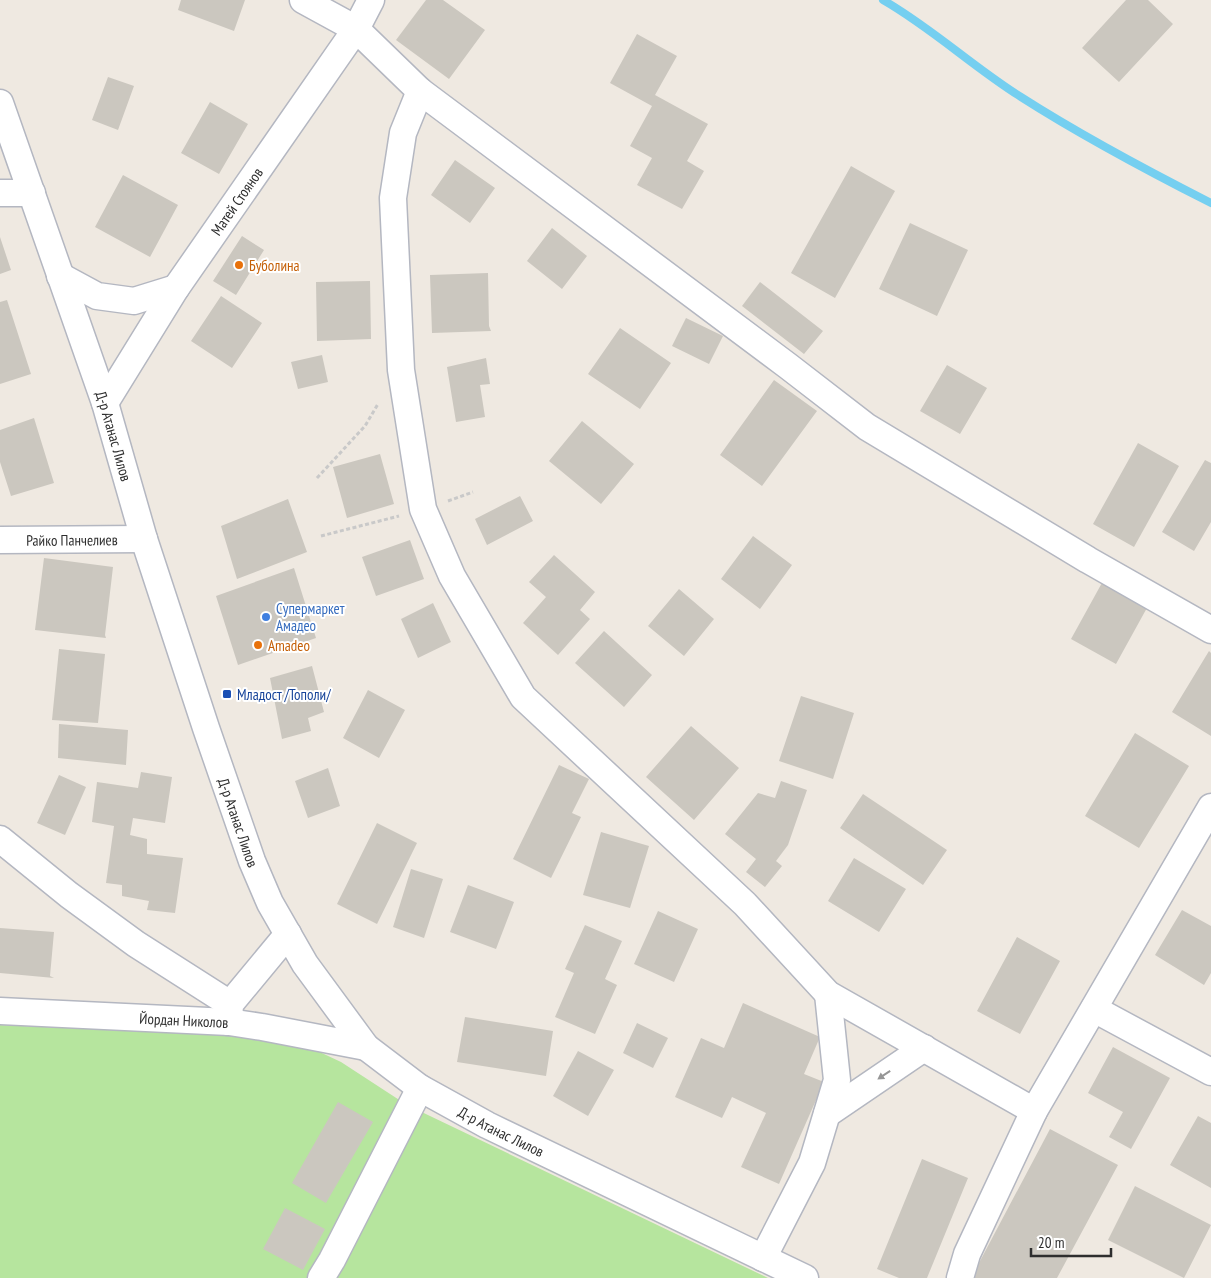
<svg xmlns="http://www.w3.org/2000/svg" width="1211" height="1278" font-family="'PT Sans Narrow',sans-serif">
<rect width="100%" height="100%" fill="#efe9e1"/>
<path fill="#b6e59e" d="M0,1025L271,1037L309,1047L341,1062L407,1105L768,1278H0Z"/>
<g fill="none" stroke-linecap="round" stroke-linejoin="round">
<path stroke="#75cff0" stroke-width="8" d="M883,0C932,28 973,67 1021,97C1082,136 1146,170 1211,203"/>
</g>
<path fill="#cbc7bf" d="M181,0H245L234,31L178,10Z
M426,0H443L485,30L449,79L396,40Z
M1126,0H1148L1173,24L1119,82L1082,48Z
M637,34L677,56L655,95L708,124L687,161L704,171L682,209L637,185L652,158L630,146L652,106L610,83Z
M108,77L134,86L118,130L92,120Z
M210,102L248,124L219,174L181,153Z
M455,160L495,188L470,223L431,195Z
M851,166L895,191L835,298L791,273Z
M123,175L178,205L150,257L95,227Z
M910,223L968,250L937,316L879,289Z
M552,228L587,256L562,289L527,261Z
M242,236L264,250L236,295L213,281Z
M0,237L11,270L0,274Z
M488,273L489,326L491,331L432,333L430,275Z
M370,281L371,339L317,341L316,282Z
M760,282L823,331L804,354L742,306Z
M221,296L262,323L232,368L191,341Z
M7,300L31,374L0,384V302Z
M686,318L723,336L709,364L672,346Z
M620,328L671,363L640,409L588,374Z
M322,355L328,382L298,389L291,362Z
M486,358L490,384L480,385L485,417L456,422L447,367Z
M947,365L987,388L960,434L920,411Z
M774,380L817,411L762,486L720,455Z
M34,418L54,483L11,496L0,462V430Z
M582,421L634,464L601,504L549,461Z
M1138,443L1179,466L1134,547L1093,524Z
M380,454L394,504L347,518L333,467Z
M1205,460L1211,463V522L1194,551L1162,532Z
M520,496L533,521L487,545L475,519Z
M288,499L307,552L237,579L221,526Z
M753,536L792,565L760,609L721,579Z
M410,540L424,579L376,596L362,557Z
M554,555L595,592L580,610L590,619L558,655L523,623L546,597L529,582Z
M44,558L113,567L105,635L106,638L35,630Z
M294,568L316,638L238,665L216,596Z
M1103,581L1148,606L1116,664L1071,639Z
M679,589L714,619L684,656L648,626Z
M433,603L451,642L418,658L401,619Z
M604,631L652,675L624,707L575,663Z
M59,649L105,654L98,723L52,720Z
M1209,651L1211,653V736L1172,712Z
M312,666L324,712L308,718L311,731L282,739L270,678Z
M368,690L405,710L379,758L343,738Z
M801,696L854,713L833,779L779,761Z
M59,724L128,730L126,765L58,758Z
M691,726L739,768L694,820L646,777Z
M1135,733L1189,766L1139,848L1085,816Z
M559,765L589,779L572,813L581,817L551,878L513,859Z
M328,768L340,806L308,818L295,781Z
M141,772L172,777L165,823L133,818L130,835L147,839V854L183,858L175,913L147,910L149,901L122,896V885L106,883L114,826L92,822L97,782L138,788Z
M59,775L86,787L65,835L37,823Z
M781,781L807,790L788,845L776,861L782,866L765,887L746,872L756,859L725,834L758,793L775,798Z
M863,794L947,850L923,885L840,828Z
M377,823L417,843L377,924L337,904Z
M601,832L649,846L630,908L583,895Z
M854,858L906,889L879,932L828,901Z
M411,869L443,879L424,938L393,927Z
M468,885L514,902L496,949L450,932Z
M1182,910L1211,926V973L1204,985L1155,955Z
M658,911L698,929L674,982L634,964Z
M585,925L622,941L605,979L617,985L595,1034L555,1017L574,973L565,969Z
M0,928L54,932L50,976L54,978L0,973Z
M1017,937L1060,961L1020,1034L977,1011Z
M743,1003L820,1037L804,1074L824,1082L779,1184L741,1167L766,1113L732,1097L722,1118L675,1097L701,1038L724,1048Z
M465,1017L553,1031L546,1076L457,1062Z
M637,1023L668,1038L653,1068L623,1053Z
M1113,1047L1170,1078L1131,1149L1109,1137L1123,1112L1088,1093Z
M578,1051L614,1070L588,1116L553,1096Z
M338,1102L373,1122L326,1203L292,1183Z
M1198,1116L1211,1123V1188L1170,1165Z
M1050,1129L1118,1165L1057,1278H971Z
M922,1159L968,1178L927,1278H899L877,1269Z
M1135,1186L1211,1225L1184,1278L1108,1240Z
M285,1208L325,1229L303,1270L263,1249Z"/>
<g fill="none" stroke-linecap="round" stroke-linejoin="round">
<g stroke="#b4b7c1" stroke-width="29">
<g id="minor">
<path d="M303,0L356,29L420,91L788,366L867,427L1088,560L1211,630"/>
<path d="M420,91L403,133L393,198L401,370L423,509L452,576L523,697L745,904L828,994L1034,1111"/>
<path id="s1" d="M0,103L105,403L144,539L206,728L252,861L270,903L305,964L366,1047L420,1088L487,1125L805,1278"/>
<path d="M0,193H32"/>
<path d="M60,276L97,296L134,301L176,288"/>
<path id="s2" d="M105,403L176,288L356,29L371,0"/>
<path id="s3" d="M0,540L144,539"/>
<path d="M0,839L69,895L136,944L230,1004"/>
<path d="M1094,1009L1211,1072"/>
<path id="s4" d="M0,1011L229,1022L262,1027L366,1047"/>
<path d="M229,1022L230,1004L288,934"/>
<path d="M827,1114L924,1048"/>
<path d="M763,1258L812,1163L837,1080L828,994"/>
<path d="M321,1278L332,1260L420,1088"/>
<path d="M960,1278L967,1254L1034,1111L1211,807"/>
</g>
</g>
<path stroke="#c9c9c9" stroke-width="3" stroke-dasharray="4 2.5" stroke-linecap="butt" d="M317,478L365,426L378,404
M448,501L473,492
M321,536L399,516"/>
<use href="#minor" stroke="#fff" stroke-width="26"/>
</g>
<defs><path id="oneway-solid" d="M-6-.8H1V-3.2L6.5 0L1 3.2V.8H-6Z" transform="scale(1.25)"/></defs>
<use fill="#969696" href="#oneway-solid" transform="translate(884 1075) rotate(146)"/>
<g fill="#e8710a" stroke="#fff" stroke-width="2">
<circle cx="239" cy="265" r="5"/>
<circle cx="258" cy="645" r="5"/>
</g>
<circle fill="#3f7fe0" stroke="#fff" stroke-width="2" cx="266" cy="617" r="5"/>
<rect fill="#1a4fb4" stroke="#fff" stroke-width="2" x="222" y="689" width="10" height="10" rx="2.5"/>
<g text-anchor="middle" dominant-baseline="central" stroke-width="4" stroke-linejoin="round" paint-order="stroke">
<g font-size="15" fill="#2e2e2e" stroke="#fff">
<text stroke="none"><textPath href="#s2" startOffset="241">Матей Стоянов</textPath></text>
<text stroke="none"><textPath href="#s1" startOffset="352">Д-р Атанас Лилов</textPath></text>
<text stroke="none"><textPath href="#s3" startOffset="72">Райко Панчелиев</textPath></text>
<text stroke="none"><textPath href="#s1" startOffset="758">Д-р Атанас Лилов</textPath></text>
<text stroke="none"><textPath href="#s4" startOffset="184">Йордан Николов</textPath></text>
<text stroke="none"><textPath href="#s1" startOffset="1178">Д-р Атанас Лилов</textPath></text>
</g>
<g font-size="15" fill="#c56008" stroke="#fff" text-anchor="start">
<text x="249" y="265">Буболина</text>
<text x="268" y="645">Amadeo</text>
</g>
<g font-size="15" fill="#366cbe" stroke="#fff" text-anchor="start">
<text x="276" y="608">Супермаркет<tspan x="276" dy="17">Амадео</tspan></text>
</g>
<g font-size="15" fill="#164399" stroke="#fff" text-anchor="start">
<text x="237" y="694">Младост /Тополи/</text>
</g>
</g>
<path d="M1031 1248v8h80v-8" fill="none" stroke="#2e2e2e" stroke-width="2.5"/>
<text x="1038" y="1248" font-size="15" fill="#2e2e2e" stroke="#ffffff" stroke-width="4" paint-order="stroke">20 m</text>
</svg>
